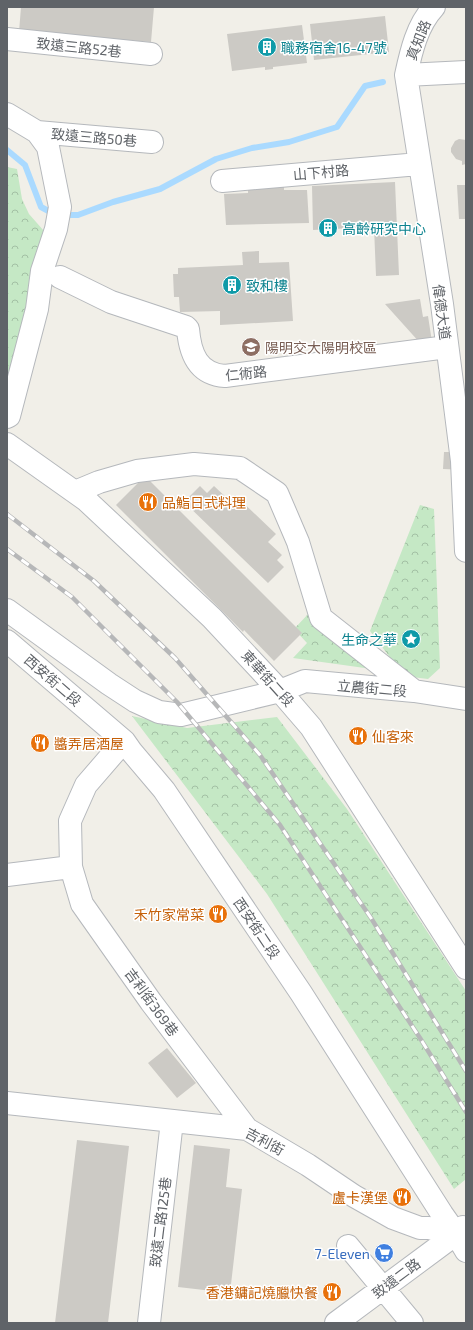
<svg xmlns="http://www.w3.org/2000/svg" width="473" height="1330" font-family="'Exo 2','Noto Sans TC',sans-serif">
<defs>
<pattern id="park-crowns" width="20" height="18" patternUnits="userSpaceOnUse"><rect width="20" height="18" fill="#c5e8c5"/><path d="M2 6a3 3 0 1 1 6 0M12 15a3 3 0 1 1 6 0" fill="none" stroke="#a3c0a4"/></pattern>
</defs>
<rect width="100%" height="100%" fill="#f1efe8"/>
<path fill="url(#park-crowns)" d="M7,167L17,169L22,199L29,214L44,231L28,301L7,378Z
M420,505L434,509L440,668L428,679L404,676L370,631Z
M311,611L379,670L293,658L307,643L294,629Z
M132,716L187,728L277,717L347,809L466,991V1179L454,1189L267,894Z"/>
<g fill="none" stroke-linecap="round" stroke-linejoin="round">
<path stroke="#aadaff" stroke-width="6" d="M7,150L25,165L41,207L54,214
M63,215H78L113,202L160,189L216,159L252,148L289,142L337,127L365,86L383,82"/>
</g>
<path fill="#cccac5" d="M21,7H154L151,42L19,32Z
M385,16L389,52L314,60L310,24Z
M302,25L307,63L273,67V69L265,70V67L232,71L227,34Z
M459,139L466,140V164L462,165V161L456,159L451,152V148L455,141Z
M395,182L399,275L376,276L374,227L313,230L312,186Z
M457,185H466V219H459Z
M284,186V190H307L309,223L226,225L224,194L248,193V188Z
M259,251V263L289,262L293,321L220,325V311L180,312L179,297H174L173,274H178V268L243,265L242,252Z
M420,299L423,317L428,316L432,342L421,344L385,304Z
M444,452H466V470L443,469Z
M145,476L302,633L274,661L244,630L243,632L116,505Z
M200,486L207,493L214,486L230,501L235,495L276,534L268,542L282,555L277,560L284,567L268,583L184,502Z
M167,1048L196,1083L177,1098L148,1063Z
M77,1140L129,1146L108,1323H55Z
M194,1145L230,1149L226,1187L242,1189L230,1293L178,1287Z"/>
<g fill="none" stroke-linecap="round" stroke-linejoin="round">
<g stroke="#b5b8bc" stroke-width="24">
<path id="minor" d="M434,7C417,25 411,52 406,75L442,304L462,461L466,551
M7,39L151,54
M406,75L466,72
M7,114L37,132L48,147L60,207L56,229L42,271L37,309L9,416L7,417
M37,132L152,142
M222,181L419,164
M60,277L111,302L186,327L188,329C190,354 198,374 225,376L447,347
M7,444L86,500L212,618L280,691L311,727L466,968
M75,492L99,482L137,471L194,464L240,468L277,493L298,542L321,618L414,691
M7,610L109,684L135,701L159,712L181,715L280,691L305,681L414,691L466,699
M7,641L124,741L131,751L164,790L301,993L442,1214L456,1234L466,1251
M124,741L86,785L70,821L71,867L82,904L151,1002L247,1129
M7,875L71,867
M7,1103L247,1129L308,1165L354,1196L393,1218L420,1228H429L456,1234
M348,1246L412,1323
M149,1323L172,1121
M336,1323L456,1234L463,1227"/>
</g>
<use href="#minor" stroke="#fff" stroke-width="22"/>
<g stroke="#b6b7b8" stroke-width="4.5">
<path id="rail" d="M7,514L94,581L175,658L260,755L371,918L466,1071
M7,549L72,597L177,702L280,825L420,1038L466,1112"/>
</g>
<use href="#rail" stroke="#fff" stroke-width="3" stroke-dasharray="9" stroke-linecap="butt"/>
</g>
<defs>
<g id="building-disc" transform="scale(1)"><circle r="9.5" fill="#0f9aa8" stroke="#fff"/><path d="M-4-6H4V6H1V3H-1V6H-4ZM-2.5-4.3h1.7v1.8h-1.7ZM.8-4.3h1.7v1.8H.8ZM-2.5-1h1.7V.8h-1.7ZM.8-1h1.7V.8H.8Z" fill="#fff"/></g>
<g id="university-disc" transform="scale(1)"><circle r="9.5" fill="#8d6e63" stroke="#fff"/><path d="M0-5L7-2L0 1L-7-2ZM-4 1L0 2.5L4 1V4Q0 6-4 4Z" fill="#fff"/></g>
<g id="restaurant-disc" transform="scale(1)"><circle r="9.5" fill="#e8710a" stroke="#fff"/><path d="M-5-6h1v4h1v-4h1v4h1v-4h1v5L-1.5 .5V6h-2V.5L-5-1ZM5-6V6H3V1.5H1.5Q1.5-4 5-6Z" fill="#fff"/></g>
<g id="sight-disc" transform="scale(1)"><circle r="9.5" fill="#0f9aa8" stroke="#fff"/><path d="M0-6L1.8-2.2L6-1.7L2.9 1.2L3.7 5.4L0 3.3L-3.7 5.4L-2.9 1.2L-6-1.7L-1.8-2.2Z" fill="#fff"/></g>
<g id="supermarket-disc" transform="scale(1)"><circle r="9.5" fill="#3f7fe0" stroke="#fff"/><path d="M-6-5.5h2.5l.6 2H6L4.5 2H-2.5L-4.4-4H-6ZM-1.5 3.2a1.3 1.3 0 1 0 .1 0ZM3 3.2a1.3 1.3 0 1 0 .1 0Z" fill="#fff"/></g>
</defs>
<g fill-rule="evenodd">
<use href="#building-disc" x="267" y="47"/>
<use href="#building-disc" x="328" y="228"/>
<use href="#building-disc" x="232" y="285"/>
<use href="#university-disc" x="251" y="347"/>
<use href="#restaurant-disc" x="148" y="502"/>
<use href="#sight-disc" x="411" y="639"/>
<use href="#restaurant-disc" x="358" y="736"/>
<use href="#restaurant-disc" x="40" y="743"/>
<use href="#restaurant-disc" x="218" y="914"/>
<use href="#restaurant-disc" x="402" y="1197"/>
<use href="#supermarket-disc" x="384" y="1253"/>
<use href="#restaurant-disc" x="332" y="1292"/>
</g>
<g text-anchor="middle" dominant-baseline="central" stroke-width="3" stroke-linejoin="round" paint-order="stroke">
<g font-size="14" fill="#5f6368" stroke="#fff">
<text transform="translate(418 40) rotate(-68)">真知路</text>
<text transform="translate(79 47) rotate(6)">致遠三路52巷</text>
<text transform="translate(94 137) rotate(5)">致遠三路50巷</text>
<text transform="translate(321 172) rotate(-5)">山下村路</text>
<text transform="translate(442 312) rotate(82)">偉德大道</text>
<text transform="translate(246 373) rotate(-6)">仁術路</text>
<text transform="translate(268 678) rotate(48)">東華街二段</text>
<text transform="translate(53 680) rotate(41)">西安街二段</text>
<text transform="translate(372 688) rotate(5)">立農街二段</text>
<text transform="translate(257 928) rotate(56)">西安街二段</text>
<text transform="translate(152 1002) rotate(54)">吉利街369巷</text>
<text transform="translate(265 1141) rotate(28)">吉利街</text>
<text transform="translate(160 1222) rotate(-83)">致遠二路125巷</text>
<text transform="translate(396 1278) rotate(-37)">致遠二路</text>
</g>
<g font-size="14" fill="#0d838f" stroke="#fff" text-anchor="start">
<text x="281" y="47">職務宿舍16-47號</text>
<text x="342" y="228">高齡研究中心</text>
<text x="246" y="285">致和樓</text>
<text x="397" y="639" text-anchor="end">生命之華</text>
</g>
<g font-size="14" fill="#785e54" stroke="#fff" text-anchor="start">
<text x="265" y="347">陽明交大陽明校區</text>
</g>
<g font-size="14" fill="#c56008" stroke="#fff" text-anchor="start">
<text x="162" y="502">品鮨日式料理</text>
<text x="372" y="736">仙客來</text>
<text x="54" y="743">醬弄居酒屋</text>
<text x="204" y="914" text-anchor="end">禾竹家常菜</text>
<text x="388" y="1197" text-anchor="end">盧卡漢堡</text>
<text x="318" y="1292" text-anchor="end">香港鏞記燒臘快餐</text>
</g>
<g font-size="14" fill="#366cbe" stroke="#fff" text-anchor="end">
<text x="370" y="1253">7-Eleven</text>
</g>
</g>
<rect width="473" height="1330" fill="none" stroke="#5f6368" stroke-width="16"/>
</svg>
